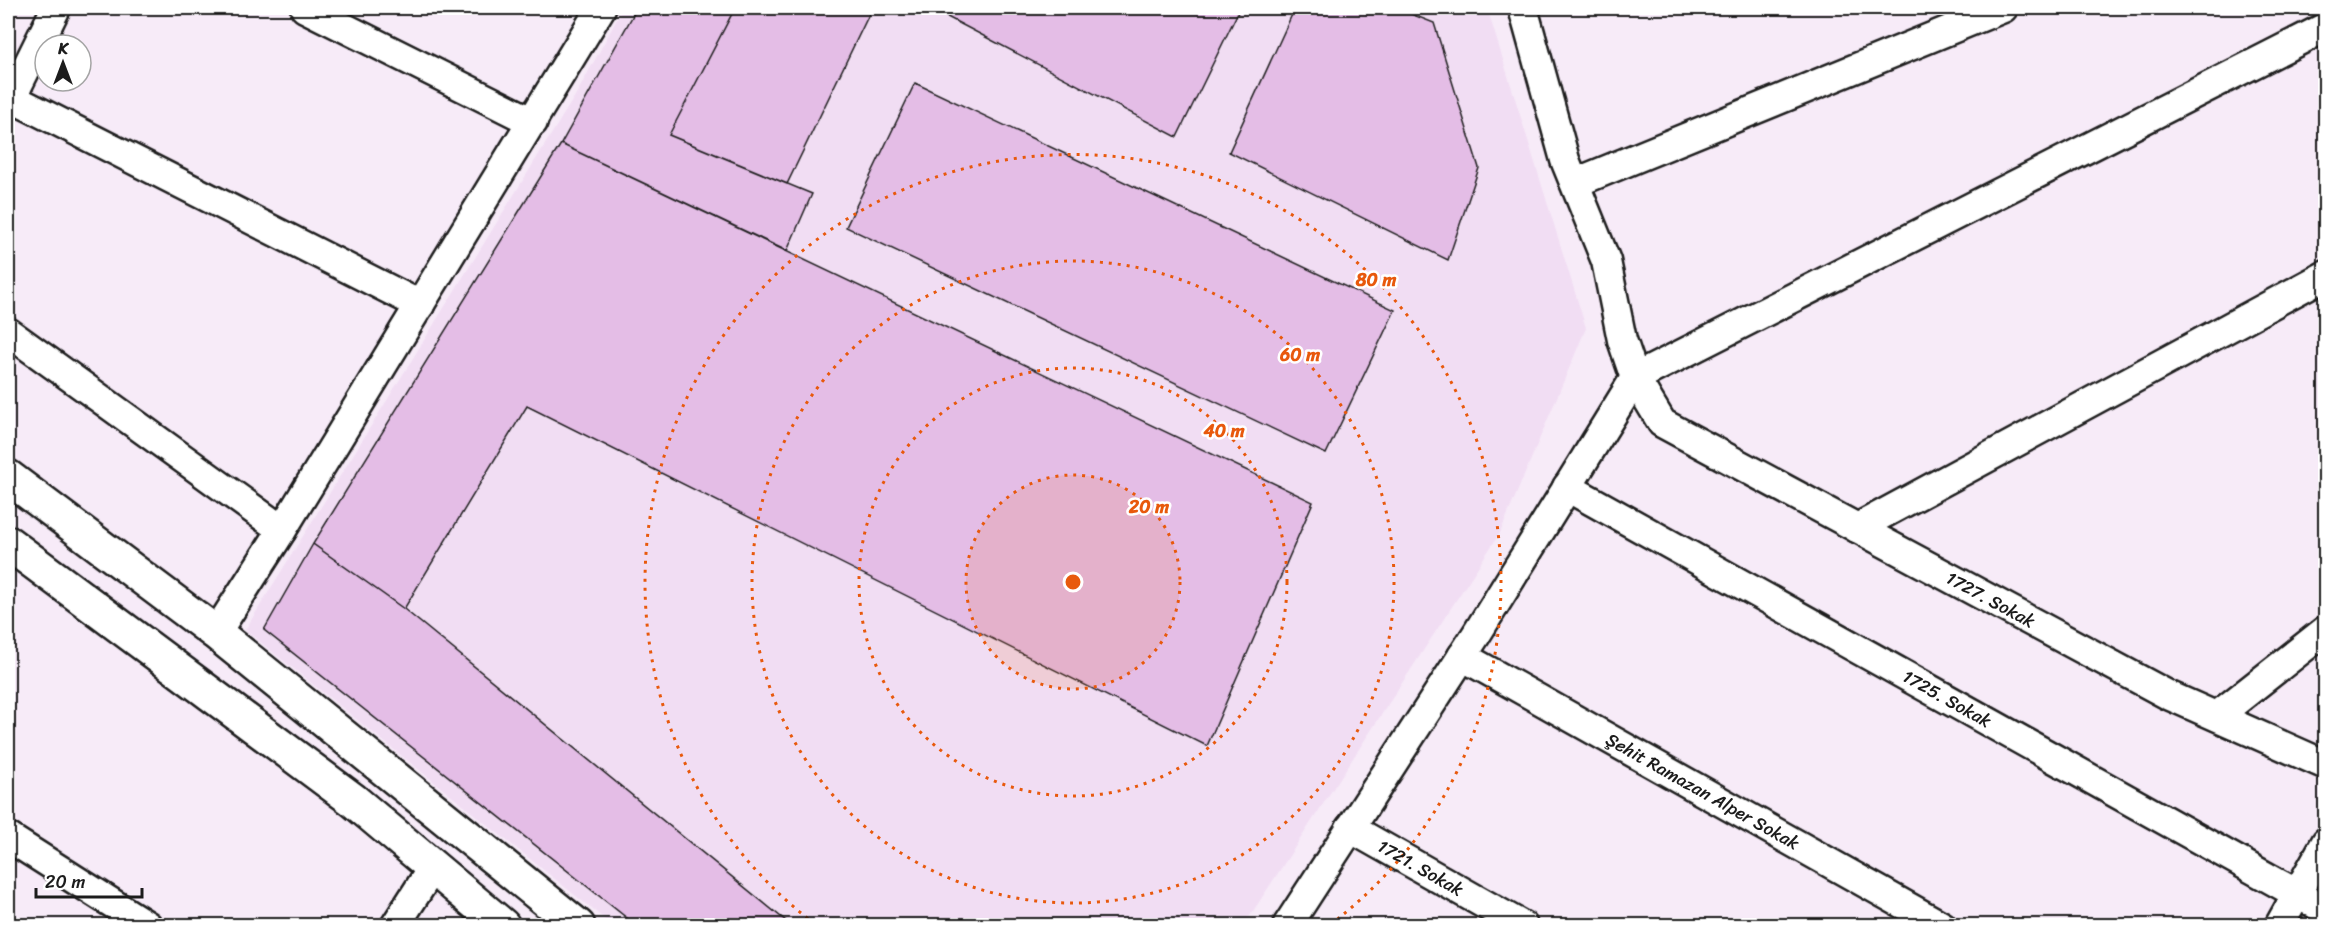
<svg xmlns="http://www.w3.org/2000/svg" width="2333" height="933" font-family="Sriracha,sans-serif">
<rect width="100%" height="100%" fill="#f7ebf8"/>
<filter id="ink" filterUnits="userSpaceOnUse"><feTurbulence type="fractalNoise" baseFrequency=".0167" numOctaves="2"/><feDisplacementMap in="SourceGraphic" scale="12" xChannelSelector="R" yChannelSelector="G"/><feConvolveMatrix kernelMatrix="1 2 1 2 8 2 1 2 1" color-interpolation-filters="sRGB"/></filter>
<g filter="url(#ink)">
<path fill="#f1ddf3" d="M623,8H1487L1586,328L1500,533L1244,925H612L245,630L578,91Z"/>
<path fill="#e4bde6" stroke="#1c1c1c" stroke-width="1.5" d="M637,8H735L669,135L812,194L787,251L561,144Z
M735,8H872L787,184L669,135Z
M933,8H1240L1177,137L932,9Z
M1295,8H1396L1434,23L1479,168L1448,260L1229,152Z
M915,83L1395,310L1326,454L846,227Z
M561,144L1313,502L1207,746L527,406L404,609L313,544Z
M313,544L404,609L792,926H637L264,630Z"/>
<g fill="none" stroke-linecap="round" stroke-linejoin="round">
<g stroke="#1c1c1c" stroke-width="33">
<g id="minor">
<path d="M305,8L533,122"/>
<path id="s1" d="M1523,8L1565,160L1606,261L1622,340L1635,378L1662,423L2168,695L2326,765"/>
<path d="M8,96L420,305"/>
<path d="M8,105L56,8"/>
<path d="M1575,183L2003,8"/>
<path d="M8,332L282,530"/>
<path id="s2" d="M1567,487L2326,910"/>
<path d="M1857,528L2326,275"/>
<path d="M216,633L282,530L601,8"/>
<path id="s3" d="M1462,656L1942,926"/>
<path d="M2217,716L2326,630"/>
<path id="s4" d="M1350,828L1523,926"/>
<path d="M8,837L148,926"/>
<path d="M395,926L433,867"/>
<path d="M1287,926L1476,635L1635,378L2326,27"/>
<path d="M2279,926L2326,842"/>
</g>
</g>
<g stroke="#1c1c1c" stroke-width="38">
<path id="tertiary" d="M8,477L216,633L578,926
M8,543L353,800L503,926"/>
</g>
<use href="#minor" stroke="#fff" stroke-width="28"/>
<use href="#tertiary" stroke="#fff" stroke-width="33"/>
</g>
</g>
<circle cx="1073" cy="582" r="107" fill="#e8590c" fill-opacity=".12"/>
<g fill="none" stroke="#e8590c" stroke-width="3" stroke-dasharray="3 6">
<circle cx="1073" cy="582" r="107"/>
<circle cx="1073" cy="582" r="214"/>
<circle cx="1073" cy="582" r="321"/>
<path d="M815 924A428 428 0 1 1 1331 924"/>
</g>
<g text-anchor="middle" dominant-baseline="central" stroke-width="5" stroke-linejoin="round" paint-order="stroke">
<g font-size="18" fill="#1c1c1c" stroke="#fff">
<text stroke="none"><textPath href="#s1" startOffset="813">1727. Sokak</textPath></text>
<text stroke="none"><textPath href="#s2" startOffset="435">1725. Sokak</textPath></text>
<text stroke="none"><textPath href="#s3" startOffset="276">Şehit Ramazan Alper Sokak</textPath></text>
<text stroke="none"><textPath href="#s4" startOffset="81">1721. Sokak</textPath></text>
</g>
</g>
<circle cx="1073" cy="582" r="9" fill="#e8590c" stroke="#fff" stroke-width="3"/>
<g font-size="18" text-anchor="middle" font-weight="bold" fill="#e8590c" stroke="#fff" stroke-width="5" stroke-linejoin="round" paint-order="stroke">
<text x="1376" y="286">80 m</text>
<text x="1300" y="361">60 m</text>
<text x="1224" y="437">40 m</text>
<text x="1149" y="513">20 m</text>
</g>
<rect width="2333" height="933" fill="none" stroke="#fff" stroke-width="30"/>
<rect x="15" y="15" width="2303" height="903" fill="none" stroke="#1c1c1c" stroke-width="2" filter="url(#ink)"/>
<g transform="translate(63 63)"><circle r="28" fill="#ffffff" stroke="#a4a4a4" stroke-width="1.5"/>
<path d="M0-4.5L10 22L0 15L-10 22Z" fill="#1c1c1c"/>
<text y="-9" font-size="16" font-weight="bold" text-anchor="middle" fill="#1c1c1c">K</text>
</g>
<path d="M36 888v9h106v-9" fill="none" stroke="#1c1c1c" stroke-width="3"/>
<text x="45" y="888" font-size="18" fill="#1c1c1c" stroke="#ffffff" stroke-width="4.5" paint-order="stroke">20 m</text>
</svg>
